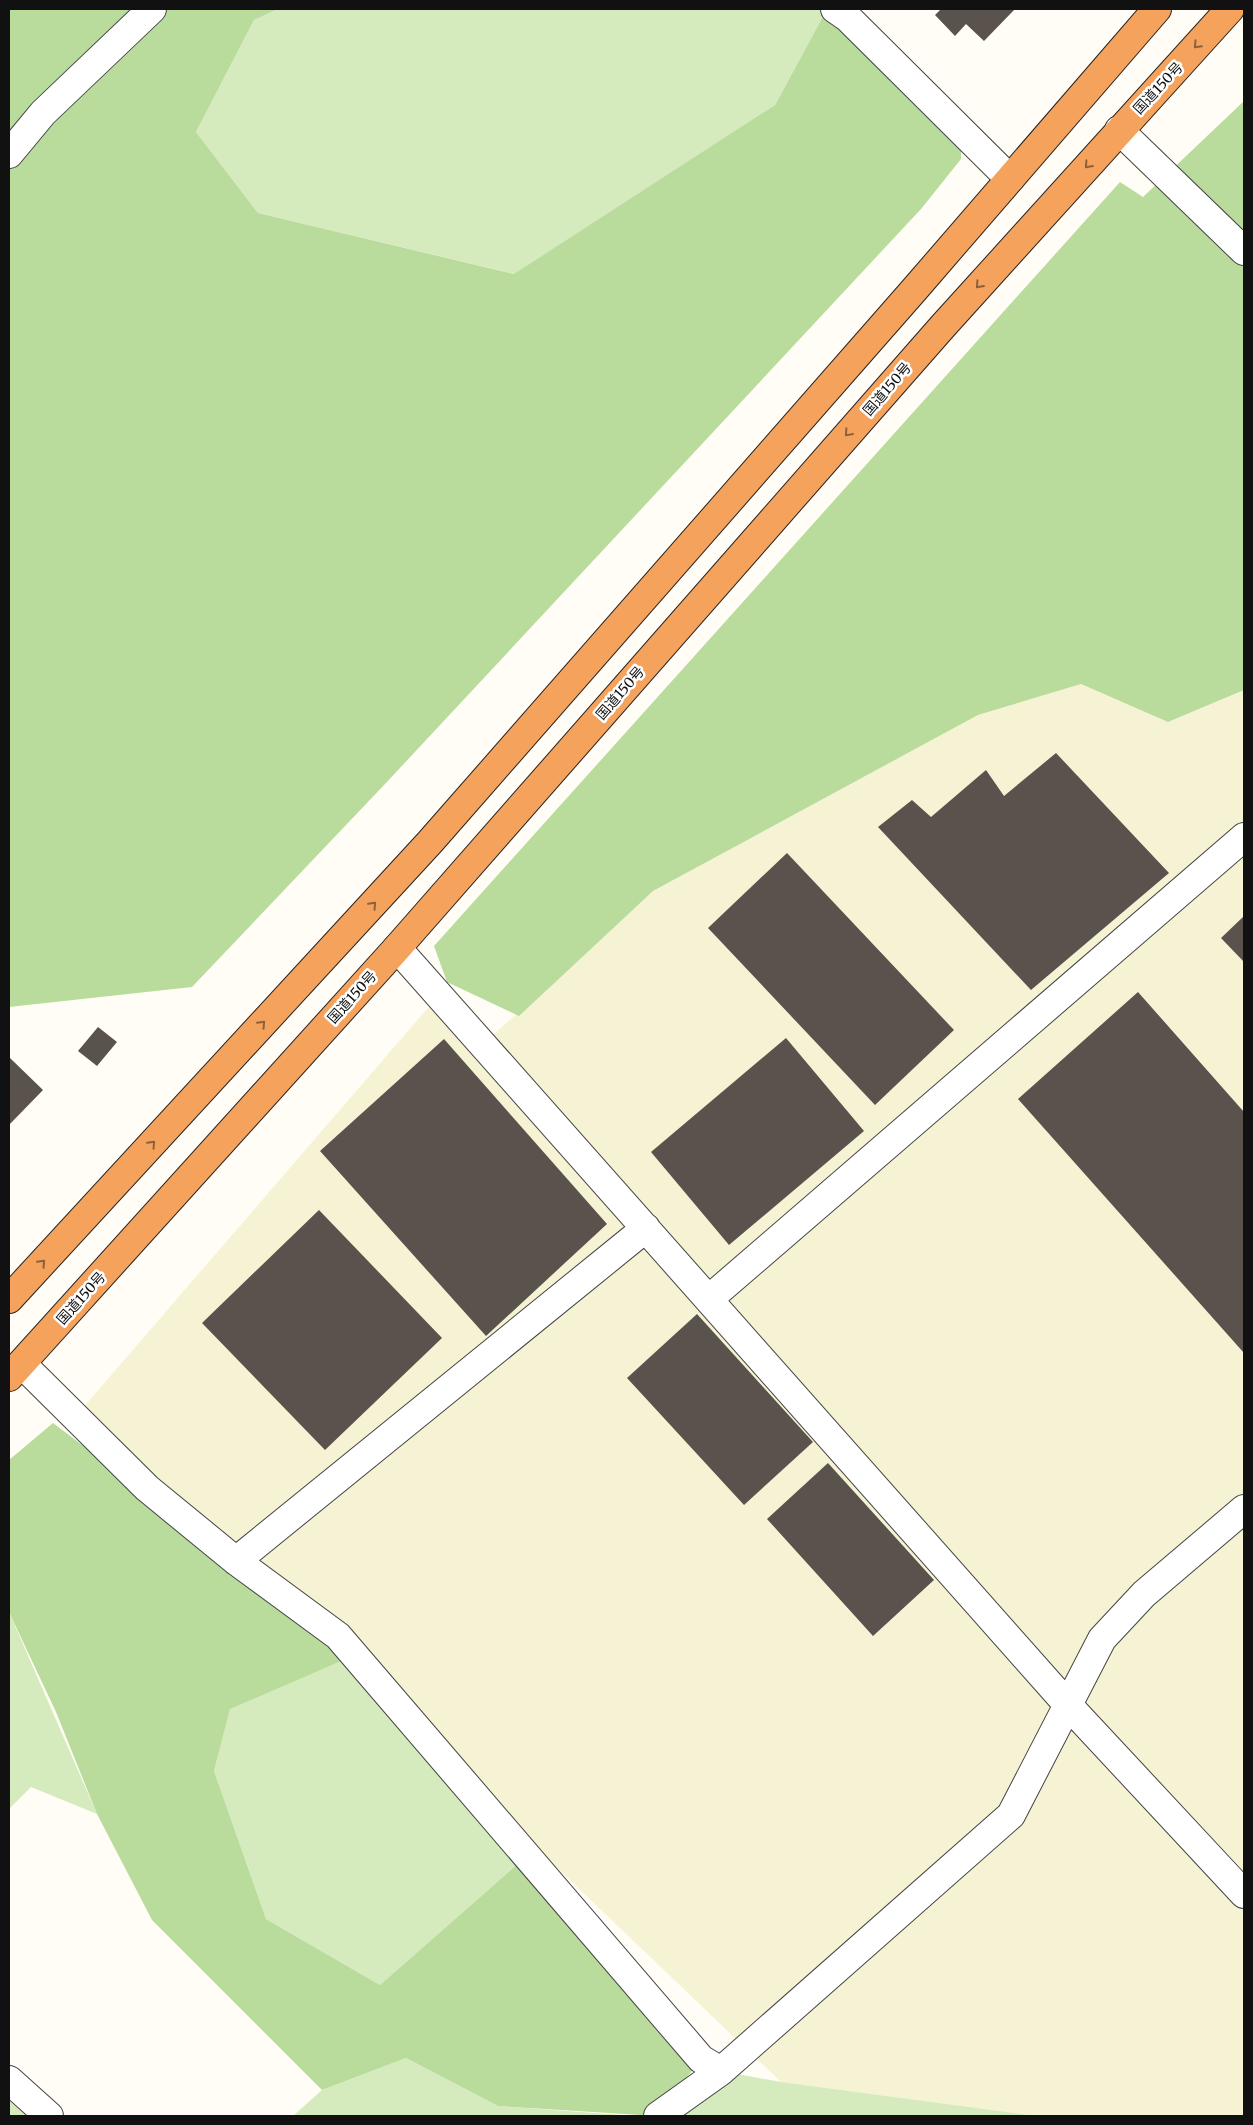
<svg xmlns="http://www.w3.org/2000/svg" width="1253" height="2125" font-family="Merriweather,'Noto Sans JP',serif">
<rect width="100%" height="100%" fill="#fffdf5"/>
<path fill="#f6f3d4" d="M1081,684L1168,722L1244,690V2116H1037L781,2082L236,1561L75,1417L439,995L483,1044L653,891L978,715Z"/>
<path fill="#d5ebbd" d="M278,9H827L775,105L515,274L258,213L196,132L254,20Z
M9,1612L97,1814L31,1787L9,1809Z
M355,1655L521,1861L380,1985L266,1919L214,1771L230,1708Z
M406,2058L498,2106L636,2116H293L322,2090Z
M721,2071L781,2082L1037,2116H647Z
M9,2100L27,2116H9Z"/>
<path fill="#b9dc9c" d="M9,9H278L254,20L196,132L258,213L514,274L775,105L827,9L961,145V159L921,209L385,784L192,987L9,1007Z
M1244,101V690L1168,722L1081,684L978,715L653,891L519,1016L447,982L434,946L1120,182L1143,197Z
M53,1423L236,1561L355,1655L230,1709L214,1771L266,1919L380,1985L521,1861L701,2059L657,2116L498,2106L406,2058L322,2090L152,1920L97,1814L56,1712L9,1612V1460Z"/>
<path fill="#5a524d" d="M941,9H1015L984,41L966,24L955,36L935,15Z
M1056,753L1169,873L1031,990L878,827L912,800L931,817L986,770L1004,796Z
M787,853L954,1030L875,1105L708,928Z
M1244,916V962L1221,938Z
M1138,992L1244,1112V1353L1018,1099Z
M98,1027L117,1042L97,1066L78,1051Z
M786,1038L864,1131L729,1245L651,1152Z
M444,1039L607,1224L486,1336L320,1151Z
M9,1057L43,1090L9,1125Z
M319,1210L442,1338L325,1450L202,1323Z
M697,1314L813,1442L744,1505L627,1378Z
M828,1463L934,1580L873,1636L767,1519Z"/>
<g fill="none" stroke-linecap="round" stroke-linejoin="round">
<g stroke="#444" stroke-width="30">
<path id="minor" d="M835,9L848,18L1010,179
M1119,130L1244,251
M9,154L43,113L152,9
M397,948L1068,1705L1244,1894
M709,1299L1244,837
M22,1364L147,1488L236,1561L338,1636L701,2059L721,2071
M236,1561L646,1228
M9,2080L49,2116
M658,2116L721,2071L1011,1815L1102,1639L1144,1594L1244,1509"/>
</g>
<g stroke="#222" stroke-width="30">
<path id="highway" d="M9,1299L430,842L914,290L1157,9
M9,1377L397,948L943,326L1230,9"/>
</g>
<use href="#minor" stroke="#fff" stroke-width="28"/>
<use href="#highway" stroke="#f5a25d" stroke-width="28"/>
</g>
<defs><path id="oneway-chevron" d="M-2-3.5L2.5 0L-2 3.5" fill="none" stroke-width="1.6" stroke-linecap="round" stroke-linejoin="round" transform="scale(1.25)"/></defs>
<g stroke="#8e613b">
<use href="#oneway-chevron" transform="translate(1197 45) rotate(133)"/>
<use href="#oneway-chevron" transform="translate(1088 165) rotate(132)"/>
<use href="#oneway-chevron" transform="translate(979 285) rotate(132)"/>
<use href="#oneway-chevron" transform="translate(848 433) rotate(131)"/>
<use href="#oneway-chevron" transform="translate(373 905) rotate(-47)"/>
<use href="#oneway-chevron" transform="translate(262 1024) rotate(-47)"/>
<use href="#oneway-chevron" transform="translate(152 1144) rotate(-47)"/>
<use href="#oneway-chevron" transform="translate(42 1263) rotate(-47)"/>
</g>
<g text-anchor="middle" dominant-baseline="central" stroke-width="5" stroke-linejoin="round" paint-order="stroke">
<g font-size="14" fill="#111" stroke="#fff">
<text transform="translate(1158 88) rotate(-47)">国道150号</text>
<text transform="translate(887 389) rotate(-49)">国道150号</text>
<text transform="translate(620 693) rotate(-49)">国道150号</text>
<text transform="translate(352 997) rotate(-48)">国道150号</text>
<text transform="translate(81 1298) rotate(-48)">国道150号</text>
</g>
</g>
<rect width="1253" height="2125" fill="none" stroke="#111111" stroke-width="20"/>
</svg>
